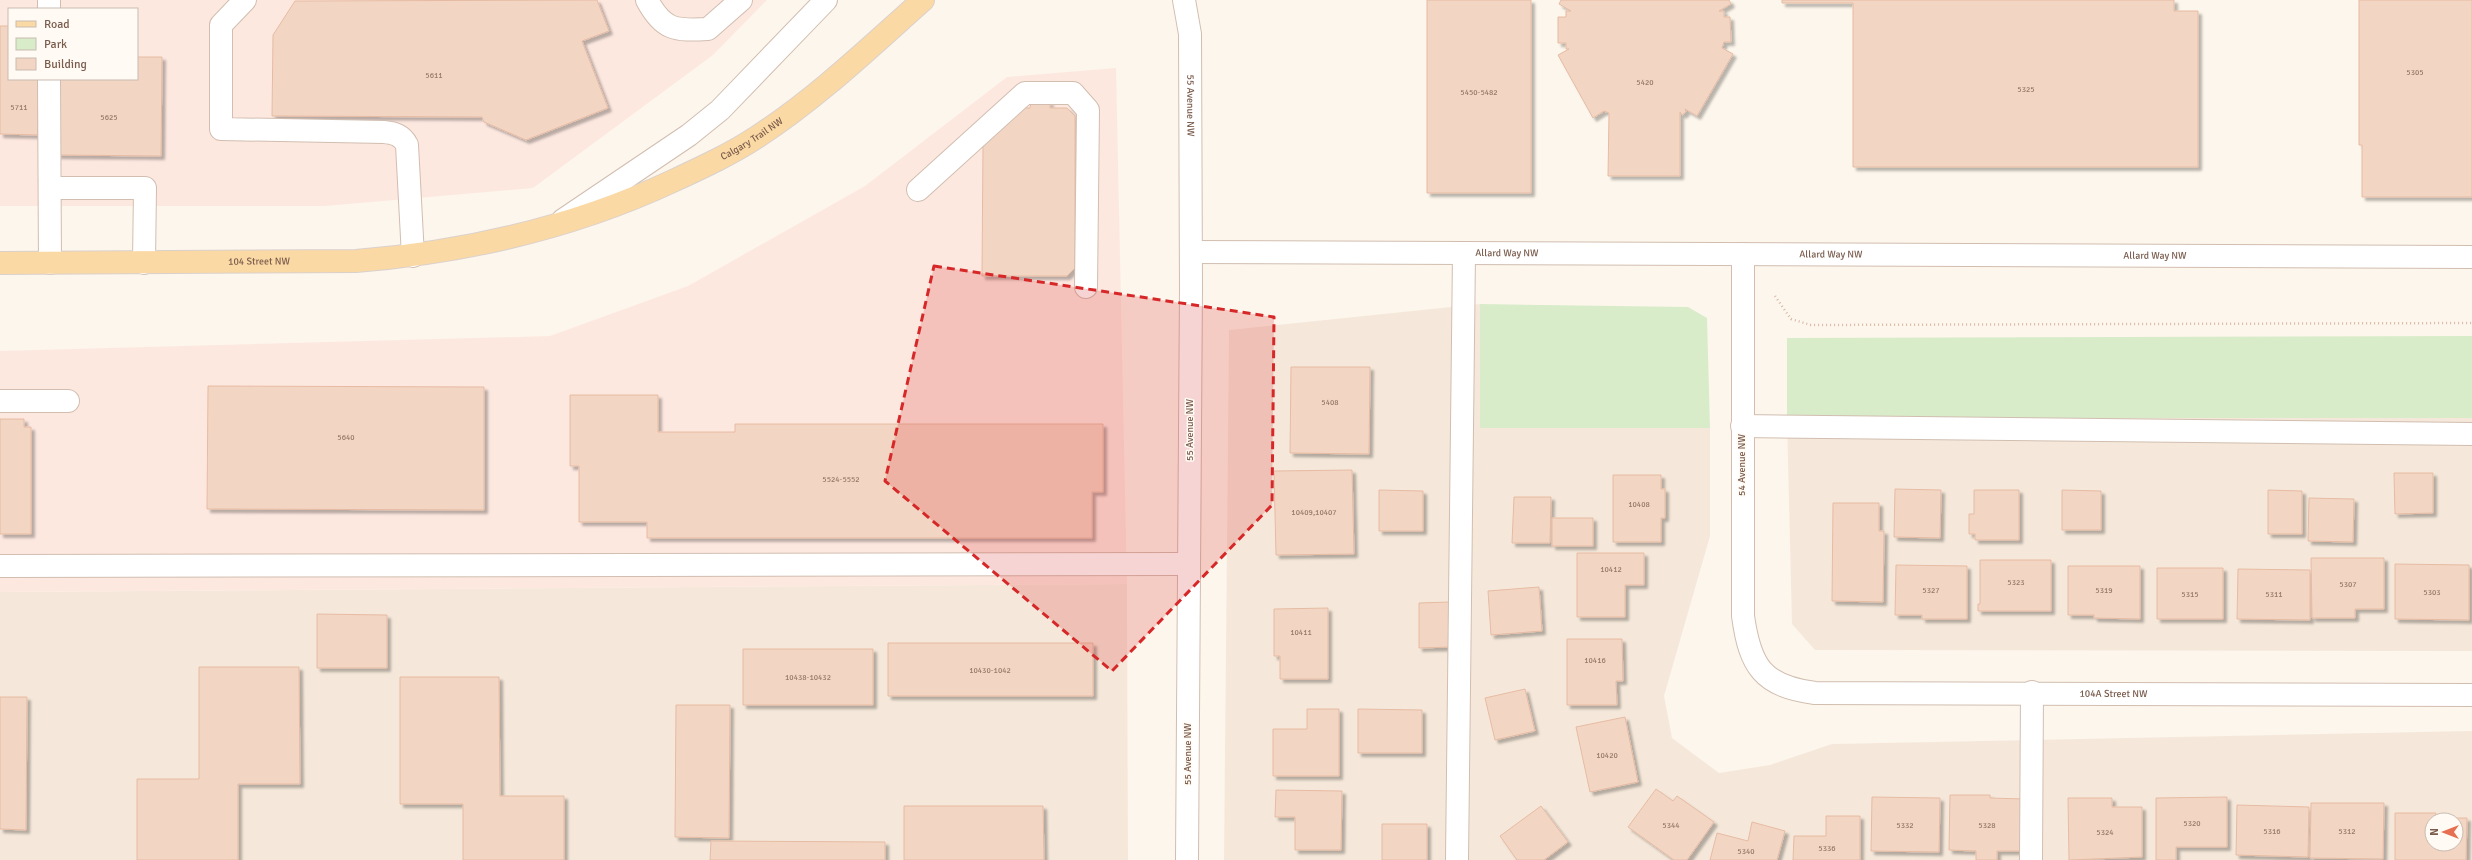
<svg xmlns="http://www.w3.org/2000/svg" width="2472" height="860" font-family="Signika,sans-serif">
<defs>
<filter id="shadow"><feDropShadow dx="3.5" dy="3.5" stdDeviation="1" flood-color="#0004"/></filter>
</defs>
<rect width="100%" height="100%" fill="#fdf6ec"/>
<path fill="#f5e8da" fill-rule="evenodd" d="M1480,304L1481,428H1710V536L1664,696L1672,738L1719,773L1770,765L1832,744L2472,731V860H1224L1229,330ZM2432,820H2456V844H2432Z
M1787,418H2472V651L1815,650L1792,624Z
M1127,584L1128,860H0V592Z"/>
<path fill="#fde8e0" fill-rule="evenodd" d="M0,0H767L713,55L533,188L325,206H0ZM9,9H137V79H9Z
M1116,68L1127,584L0,592V351L550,336L688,286L865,186L1007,77Z"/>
<path fill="#d8ecc9" d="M1480,304L1688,307L1707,318L1710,428H1480Z
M2472,336V418H1787V338Z"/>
<path fill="#f3d5c3" stroke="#e6bba3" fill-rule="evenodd" filter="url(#shadow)" d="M597,0L609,31L582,41L608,108L526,140L484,122L482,117L272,116L273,35L295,1Z
M1427,0H1531V193H1427Z
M1561,0H1729L1731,4L1719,11H1724V17H1730L1731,42H1724L1722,48L1733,54L1697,116L1685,109L1686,112L1682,115L1680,112V176H1608L1609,113L1604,111L1593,118L1558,55L1569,49H1566V43H1558V17H1566V11H1571L1559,4Z
M1782,0H2174V11H2198V167H1853V3H1782Z
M2359,0H2472V197H2362V145H2359Z
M0,26H9V79H38V135L0,134Z
M137,57H162L161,156L57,155L58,79H137Z
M1031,102H1050V108H1067L1075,116V268L1067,276H982L983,145L1023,108H1030Z
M1291,367H1370L1369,454L1290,453Z
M208,386L484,387V510L207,509Z
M570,395H658V432H735V424H1103V492H1092V538H647V522H579V466H570Z
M0,419H24V427H31V534H0Z
M1352,470L1354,554L1276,555L1274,471Z
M2394,473H2433V513L2395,514Z
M1613,475H1661V489H1665V518H1661V542H1613Z
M1895,489L1941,490L1940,538L1894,537Z
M1379,490L1423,491V531H1379Z
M1974,490H2019V540H1975V534H1969V514H1974Z
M2062,490L2101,491V530H2062Z
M2268,490L2302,491V534H2268Z
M1514,497H1551L1550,543H1512Z
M2309,498L2354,499L2353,542L2308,541Z
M1833,503H1879V531H1884L1883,602L1832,601Z
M1552,518H1593V546H1552Z
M1577,553H1644V585H1625V617H1577Z
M2311,558H2384V609H2355V618H2312Z
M1980,560H2051V611H1978V604H1980Z
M2395,564L2469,565V620L2395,619Z
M1896,565L1967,566V619H1922V615H1895Z
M2068,566H2140V619L2094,618V615H2068Z
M2157,568H2223V619H2157Z
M2238,569L2310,570V620L2237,619Z
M1539,587L1542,631L1491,635L1488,591Z
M1450,602L1451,647L1419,648V603Z
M1328,608V679H1280V656H1274V609Z
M317,614L387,615V668H317Z
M1567,639H1622L1623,681H1616L1617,705H1567Z
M888,643H1093V696H888Z
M743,649H873V705H743Z
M199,667H299L300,784H238V860H137V779H199Z
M400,677H499L500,796H564V860H463V804H400Z
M1525,689L1535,731L1495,740L1485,698Z
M0,697H27L26,830L0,829Z
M676,705H730L729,838L675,837Z
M1307,709H1339V776H1273V729H1307Z
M1358,709L1422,710V753H1358Z
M1625,717L1638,782L1590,792L1576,727Z
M1656,789L1673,801L1677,796L1714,822L1687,860H1674L1628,827Z
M1276,790L1342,791L1341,850H1295V817H1275Z
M1950,795H1990V798L2024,799L2023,851H1997V860H1976V851L1949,850Z
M1872,797L1940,798L1939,852L1871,851Z
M2227,797V847H2176V860H2156V798Z
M2068,798H2112V807H2142V857L2069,860Z
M2311,803H2384L2383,859L2310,858Z
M2237,805L2309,807L2308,857L2236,855Z
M904,806H1043L1044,860H904Z
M1541,806L1568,842L1544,860H1517L1500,836Z
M2395,813H2436V818H2467L2466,860H2395ZM2432,820H2456V844H2432Z
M1826,816H1860V860H1793L1794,836H1826Z
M1752,822L1785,831L1777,860H1710L1717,833L1748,841Z
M1382,824H1427V860H1382Z
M711,841L885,842V860H710Z"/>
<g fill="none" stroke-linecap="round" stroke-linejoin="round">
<g stroke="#d1beb0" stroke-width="24">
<g id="minor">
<path d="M49,0V9"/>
<path d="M245,0L221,25V129L384,132C394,133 402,135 407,145L413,256"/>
<path d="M647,0C663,30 675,31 708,29L741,0"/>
<path id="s1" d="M1184,0L1190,34L1191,288L1187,860"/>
<path d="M49,79L50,263"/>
<path d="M50,188H145L144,263"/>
<path d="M918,190L1025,93H1073L1088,110L1086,287"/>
<path d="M563,220L689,135L720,110L826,0"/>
<path id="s2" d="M1191,252L2472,257"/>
<path id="s3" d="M1743,254V616C1750,666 1762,686 1815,693L2472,695"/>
<path d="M0,401H68"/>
<path d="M1742,426L2472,434"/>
<path d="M0,566L1189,564"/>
<path d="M1457,860L1464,253"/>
<path d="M2031,860L2032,692"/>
</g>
</g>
<g stroke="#dad1cd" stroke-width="24">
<g id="major">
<path id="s4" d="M0,263L356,261C467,252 573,228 675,180C703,167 731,154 757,137C817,98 869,48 923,0"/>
</g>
</g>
<path stroke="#d9b8a5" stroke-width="2.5" stroke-dasharray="1 3" stroke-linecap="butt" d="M1775,296L1791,319L1811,325L2472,323"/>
<use href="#minor" stroke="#fff" stroke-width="22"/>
<use href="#major" stroke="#fbd9a5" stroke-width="22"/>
</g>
<path fill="#d62828" fill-opacity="0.2" stroke="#d62828" stroke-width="3" stroke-dasharray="8 5" stroke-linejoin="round" d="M934,266L1274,317L1272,505L1112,671L885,481Z"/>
<g text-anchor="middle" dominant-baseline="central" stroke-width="3" stroke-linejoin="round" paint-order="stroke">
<g font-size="8" fill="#987a6a">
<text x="2415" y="72">5305</text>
<text x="434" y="75">5611</text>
<text x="1645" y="82">5420</text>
<text x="2026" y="89">5325</text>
<text x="1479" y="92">5450-5482</text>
<text x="19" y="107">5711</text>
<text x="109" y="117">5625</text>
<text x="1330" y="402">5408</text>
<text x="346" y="437">5640</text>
<text x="841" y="479">5524-5552</text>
<text x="1639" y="504">10408</text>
<text x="1314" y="512">10409,10407</text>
<text x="1611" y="569">10412</text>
<text x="2016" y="582">5323</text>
<text x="2348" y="584">5307</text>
<text x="1931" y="590">5327</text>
<text x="2104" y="590">5319</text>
<text x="2432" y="592">5303</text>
<text x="2190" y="594">5315</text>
<text x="2274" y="594">5311</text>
<text x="1301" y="632">10411</text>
<text x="1595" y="660">10416</text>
<text x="990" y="670">10430-1042</text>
<text x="808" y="677">10438-10432</text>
<text x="1607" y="755">10420</text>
<text x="2192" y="823">5320</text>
<text x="1671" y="825">5344</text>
<text x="1905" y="825">5332</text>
<text x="1987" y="825">5328</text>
<text x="2272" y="831">5316</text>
<text x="2347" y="831">5312</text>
<text x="2105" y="832">5324</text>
<text x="1827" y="848">5336</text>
<text x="1746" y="851">5340</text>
</g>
<g font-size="10" fill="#7a5c4d" stroke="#fffaf3">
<text stroke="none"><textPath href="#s1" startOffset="106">55 Avenue NW</textPath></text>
<text stroke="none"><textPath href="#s4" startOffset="774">Calgary Trail NW</textPath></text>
<text stroke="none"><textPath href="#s2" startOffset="316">Allard Way NW</textPath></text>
<text stroke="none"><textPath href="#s2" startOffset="640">Allard Way NW</textPath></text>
<text stroke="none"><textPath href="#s2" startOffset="964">Allard Way NW</textPath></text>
<text stroke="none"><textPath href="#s4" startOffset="259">104 Street NW</textPath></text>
<text transform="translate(1190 430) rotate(-90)">55 Avenue NW</text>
<text transform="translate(1742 465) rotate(-90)">54 Avenue NW</text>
<text stroke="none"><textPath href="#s3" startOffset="778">104A Street NW</textPath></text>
<text transform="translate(1188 754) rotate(-90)">55 Avenue NW</text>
</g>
</g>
<rect x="8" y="8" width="130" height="72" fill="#fffaf3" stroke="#cabbb1"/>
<rect x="16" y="21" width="20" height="6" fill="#fbd9a5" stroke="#cabbb1"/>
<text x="44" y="28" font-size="12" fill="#7a5c4d">Road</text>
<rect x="16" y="38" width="20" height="12" fill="#d8ecc9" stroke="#cabbb1"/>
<text x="44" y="48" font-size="12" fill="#7a5c4d">Park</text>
<rect x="16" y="58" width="20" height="12" fill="#f3d5c3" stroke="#cabbb1"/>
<text x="44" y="68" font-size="12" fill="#7a5c4d">Building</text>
<g transform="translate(2444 832) rotate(270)"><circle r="19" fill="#fffaf3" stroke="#cabbb1"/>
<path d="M0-3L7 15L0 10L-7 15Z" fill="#e76f51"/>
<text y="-6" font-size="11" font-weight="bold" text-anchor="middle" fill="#7a5c4d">N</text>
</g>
</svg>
